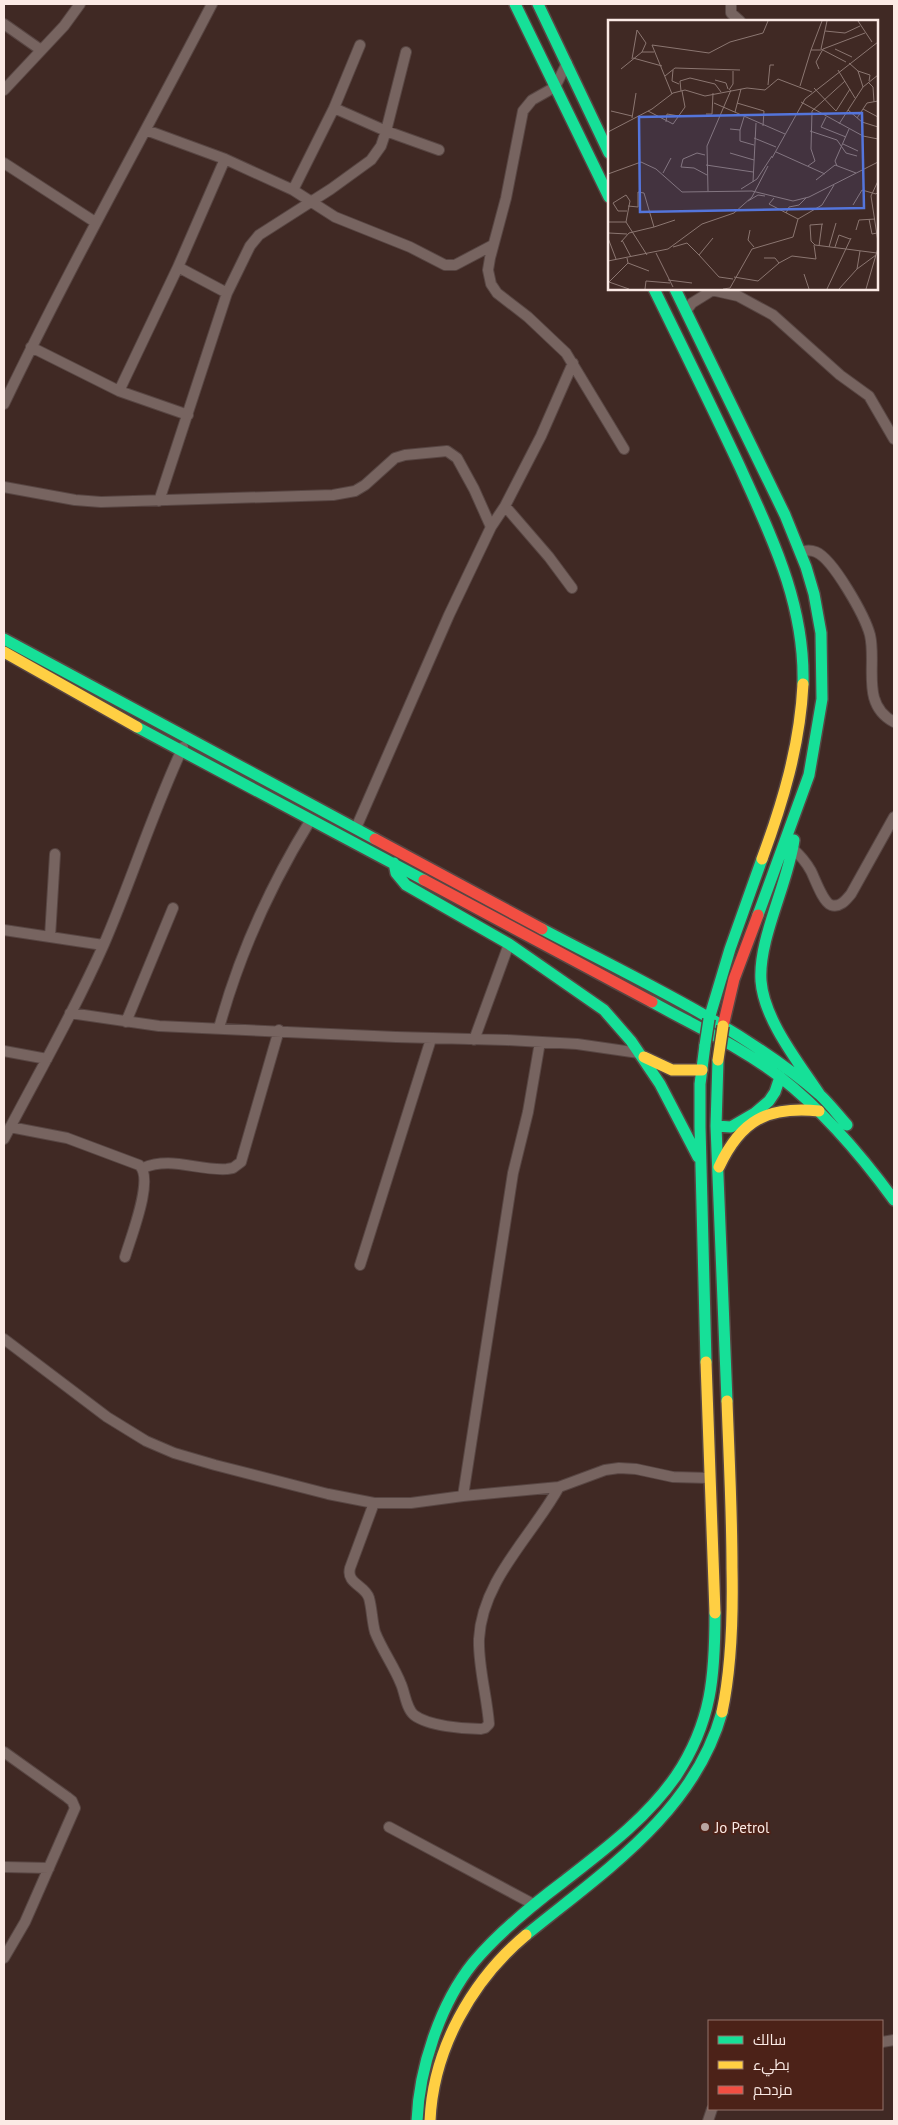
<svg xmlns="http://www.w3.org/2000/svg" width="898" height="2125" font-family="'PT Sans',Cairo,sans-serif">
<rect width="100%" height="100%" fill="#402924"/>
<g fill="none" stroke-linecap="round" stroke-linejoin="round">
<g stroke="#584643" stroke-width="12">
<path id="street" d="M731,4V13L740,21
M4,24L41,50
M567,63L555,87L532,100L523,111L506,198L490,258L488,270L491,284L497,293L528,317L566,353L624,449
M4,90L64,26L80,4
M334,108L386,131L439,150
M146,130L225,159L293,190L335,217L410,247L445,265H455L493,245
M4,163L95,222
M293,190L334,108L360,45
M178,267L227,293
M707,289L738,296L773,315L840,375L869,396L894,439
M686,311L692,303L713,290
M31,347L119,391L178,267L225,159
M119,391L188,415
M4,404C69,268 143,137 212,4
M4,487L75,500L101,502L333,495L355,491L365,485L395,458L405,455L447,451L457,458L474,489L491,527
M159,501L227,293L250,246L259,235L331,189L371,160L381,146L386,131L406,52
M505,506L549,557L572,588
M801,552C806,550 811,550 816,552C833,559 865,616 870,635C877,665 860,704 894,722
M356,828L449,615L491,527L505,506L541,436L573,363
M793,849C800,855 806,862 811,871C815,879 823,902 831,905C840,908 846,900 851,894L894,817
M4,930L103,945
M50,937L55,854
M70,1013L159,1026L396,1037L507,1040L577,1044L639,1053
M126,1022L173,908
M219,1028C239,955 270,886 310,821
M474,1040L509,944
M4,1051L47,1059
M10,1127L67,1138L139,1165C155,1178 130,1239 125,1257
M4,1139C38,1074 75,1010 104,944C132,879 153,811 183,747
M143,1168C171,1156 198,1171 227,1169L233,1168L241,1162L279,1030
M360,1265L431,1039
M4,1339L107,1417L146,1441L174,1453L215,1465L328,1494L374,1503H411L463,1496L559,1487L605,1470L619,1468L636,1469L673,1477L709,1478
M463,1496L513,1173L528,1112L540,1042
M374,1503L350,1568C346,1584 365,1585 369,1598C372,1609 372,1621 375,1632C382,1650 394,1666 401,1684C405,1693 406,1708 414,1715C428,1726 464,1729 481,1729L485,1728L489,1724C487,1696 478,1666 479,1639C482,1580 532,1536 559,1487
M4,1752L67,1797L72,1801L75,1808L25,1922L4,1958
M389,1827L535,1905
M4,1867L49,1868
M882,2042L894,2040
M708,2121L712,2109"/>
</g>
<g stroke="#584643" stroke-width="14">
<path id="fast" d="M515,4L609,197
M538,4L609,153
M654,289C683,348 712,407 740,467C772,538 805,604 803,684
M675,289L785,515L806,567L814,594L821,633L822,699L809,775L758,915
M4,639L375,839
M137,727L424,880
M794,840C788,884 758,939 761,981C764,1020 799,1063 820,1095
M394,863L396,873L406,885L509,944L604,1010L631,1041L660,1084L698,1157
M542,929C634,978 740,1026 819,1094C829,1103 838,1115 847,1125
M652,1002C695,1026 741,1047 780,1077C825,1112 861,1155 894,1200
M709,1019L730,949L762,859
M705,1045L700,1084V1127L706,1362
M718,1060L716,1126L727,1401
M716,1126L731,1127L755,1113L769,1101L775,1092L780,1077
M526,1935C603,1872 694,1813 722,1712
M417,2121C419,2069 440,2004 473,1963C499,1932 531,1906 563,1882C604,1850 646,1819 676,1776C712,1722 715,1675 715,1613"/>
</g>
<g stroke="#584643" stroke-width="14">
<path id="slow" d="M4,652L137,727
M762,859C783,802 800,745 803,684
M644,1057L672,1070H702
M719,1167C741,1120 767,1106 819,1111
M706,1362L715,1613
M722,1712C732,1665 733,1616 732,1568C732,1512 729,1457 727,1401
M430,2121C433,2049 472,1980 526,1935"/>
</g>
<g stroke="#584643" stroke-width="14">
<path id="jam" d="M375,839L542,929
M424,880L652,1002
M723,1026L734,979L758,915"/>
</g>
<use href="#street" stroke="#776460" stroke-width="10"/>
<use href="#fast" stroke="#16e098" stroke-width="11"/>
<use href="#slow" stroke="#ffcf43" stroke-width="11"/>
<use href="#jam" stroke="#f24e42" stroke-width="11"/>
<g stroke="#584643" stroke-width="14" stroke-linecap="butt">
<path id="fast-bridge" d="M705,1045L709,1019"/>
</g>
<g stroke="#584643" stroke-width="14" stroke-linecap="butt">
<path id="slow-bridge" d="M718,1060L723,1026"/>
</g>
<use href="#fast-bridge" stroke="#16e098" stroke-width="11"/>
<use href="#slow-bridge" stroke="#ffcf43" stroke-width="11"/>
</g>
<circle fill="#baa6a1" stroke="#4c2218" stroke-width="2" cx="705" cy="1827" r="5"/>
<g text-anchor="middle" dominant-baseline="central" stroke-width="4" stroke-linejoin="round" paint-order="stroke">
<g font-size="15" fill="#fbeae5" stroke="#4c2218" text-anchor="start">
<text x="715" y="1827">Jo Petrol</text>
</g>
</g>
<g transform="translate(608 20)">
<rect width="270" height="270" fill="#402924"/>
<path fill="none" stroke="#8b7671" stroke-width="1" d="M219,1L213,29L238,42M250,1L264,22M217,11L237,13L252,6M227,29L244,37M203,30L214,1M25,38L54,46M24,39L29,10L38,23L34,32M241,43L250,51L262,55L261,61M13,49L34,32H46M211,49L208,42L215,29L257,13M65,50L64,61L71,64M230,50L247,78M250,51L255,67M57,56L67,48L132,50M107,60L118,63L120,69M260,62L265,67L266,82M160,65L162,45H166M192,66L203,30H213M206,68L228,91L242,69M121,70L125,64V51M73,71L72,61L82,58L107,64L113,72M64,74L44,25L101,33L122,22L155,13L160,1M193,82L255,116L270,119M106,83L177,114M129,83L156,91L155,106M255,89L270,97M240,90L254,102L270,107M3,91L24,96M40,91L65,104L77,87L74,71M127,92L133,69M98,94H104L105,73M218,97L213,107L238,117M24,98L28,73M249,98L259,83L270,81M58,102L59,94L71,96M231,104L255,67L270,55M122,109L132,110L136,97M132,110V121L146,125M202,111L229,120L238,133L249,136M0,112L44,89L65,73L77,70L97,76L139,68L157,70L170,59L204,72M146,118L168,127M235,124L250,131M168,132L217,154M122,133L146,140M97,135L89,133L75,139L73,147L86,148L99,155M164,138L197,79L270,22M98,145L145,152M200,146L207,141L203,129L204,91L237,61M229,146L227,141L241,109M55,153L63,138M0,154L33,142L48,149L74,172L144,171L185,181L201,177L270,142M208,160L227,145L248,153M270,161L263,176L270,222M145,162L148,103M133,169L149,159L164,136M100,171L99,126L123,70M166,178L161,184L190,199M140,181L150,175L157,176M245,185L254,170L268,174L270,172M19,191H10L5,183L18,175L22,181L18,202L39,235M178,193L181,187L191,185L198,178M261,199L264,214L269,213M0,202H18M215,204L202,205L203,221L207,225L269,233M46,207L67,200M142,210L140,220L146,227M248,210L251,200L267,199M1,213L19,214M0,218L8,239M14,220L23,237M13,222L21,213L46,207L36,173L30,172V187L20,186M211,226L214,204M65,227L79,223L91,235L105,218M221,227L228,203M227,227L231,215L242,219M48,233L65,267M91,235L111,257L125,259M0,241L60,229L94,204L126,193L144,177L160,146M20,243L41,251M171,243L184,236L208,239L206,225M249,249L252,231M196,254L201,269M126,257L150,261L171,243L167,238H156M60,260L84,263M1,262L21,269M0,263L20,243L19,238M37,269L38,261L62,263M115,269L122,268L144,229L185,217L190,199L214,185L226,165M219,269L243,218M231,269L249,249L268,235M258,269L270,228"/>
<path fill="#5475db" fill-opacity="0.15" stroke="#5475db" stroke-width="2.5" d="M254,93L256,188L32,192L31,97Z"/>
<rect width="270" height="270" fill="none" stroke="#fbeae5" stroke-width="2.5"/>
</g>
<rect width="898" height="2125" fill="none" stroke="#fbeae5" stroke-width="10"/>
<rect x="708" y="2020" width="175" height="90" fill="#4c2218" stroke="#92726a"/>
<rect x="718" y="2036" width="25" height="8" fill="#16e098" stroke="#92726a"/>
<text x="753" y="2045" font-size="15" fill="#fbeae5">سالك</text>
<rect x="718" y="2061" width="25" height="8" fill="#ffcf43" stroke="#92726a"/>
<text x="753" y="2070" font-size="15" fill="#fbeae5">بطيء</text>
<rect x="718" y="2086" width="25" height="8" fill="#f24e42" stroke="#92726a"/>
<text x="753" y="2095" font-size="15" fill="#fbeae5">مزدحم</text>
</svg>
